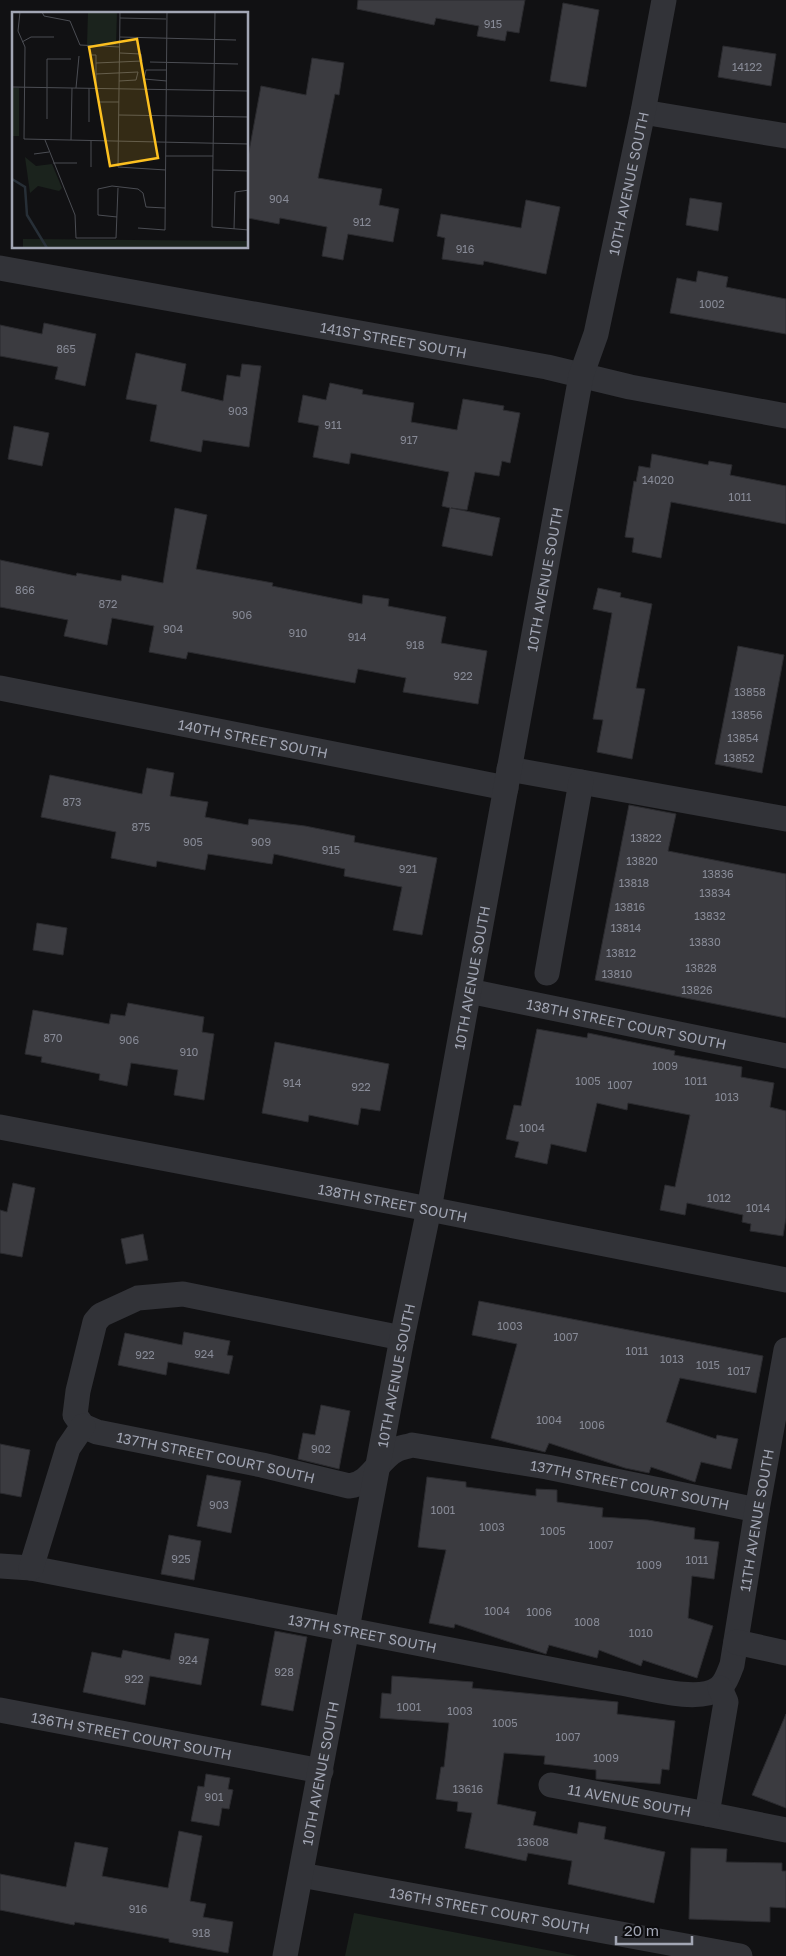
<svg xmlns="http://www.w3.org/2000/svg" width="786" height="1956" font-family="'Golos Text',sans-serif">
<rect width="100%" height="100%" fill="#111113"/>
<path fill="#1b231d" d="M354,1913L578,1956H345Z"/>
<path fill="#3b3b40" stroke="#2b2b2f" d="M358,0H525L519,33L507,31L505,41L477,36L479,26L436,18L434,25L357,9Z
M563,3L599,10L586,87L550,81Z
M723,46L776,54L771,86L718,77Z
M312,58L344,63L339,95L335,94L318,178L382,189L379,205L399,209L393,242L348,234L343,260L322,256L327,227L280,218L279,224L248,218V157L261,86L306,95Z
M690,198L722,203L718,231L686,225Z
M526,200L560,207L546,274L484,261L483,265L442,259L445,238L437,236L441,214L521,228Z
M698,271L728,277L726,287L786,299V334L670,313L677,278L696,282Z
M44,323L96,334L85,386L55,379L58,367L0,356V325L42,334Z
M136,353L186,364L181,391L223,401L227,375L240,377L242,364L261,366L249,447L203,440L201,452L150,441L157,405L126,399Z
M330,383L363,390L362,394L414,403L411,422L457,430L463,399L504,406L503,410L520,413L510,463L502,461L499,476L475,472L467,510L451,508L500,518L492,556L442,546L450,508L442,506L449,472L351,453L349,464L313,457L319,426L298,422L303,395L326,400Z
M14,426L49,433L42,466L8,459Z
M652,454L708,465L709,461L732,465L730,475L786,486V524L671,502L661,558L632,552L634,538L625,537L634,481L636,482L639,466L650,468Z
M175,508L207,515L196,569L273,583L272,586L362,604L363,595L389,599L388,606L446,617L441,643L487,651L478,704L403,692L406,678L358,669L355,683L188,652L186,659L149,652L154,626L112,618L107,645L64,636L68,620L0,607V560L76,576L77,573L121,581L122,575L163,583Z
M598,588L621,593L620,597L652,604L636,688L645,689L632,759L597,752L603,720L593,719L612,613L593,609Z
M738,646L784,655L762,773L715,764Z
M147,768L174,773L170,796L208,802L205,817L248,825L249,819L305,826L355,836L354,842L437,858L422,935L393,930L402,887L344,876L345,869L274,854L272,864L208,854L205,870L157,861L156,867L111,858L116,832L41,817L50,775L142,794Z
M629,805L676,814L668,851L786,874V1018L595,980Z
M37,923L67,928L63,955L33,950Z
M128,1003L204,1017L202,1032L214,1034L204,1100L174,1095L178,1070L131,1063L127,1086L99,1080L100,1074L41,1062L42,1057L25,1054L33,1010L109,1024L111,1014L125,1016Z
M537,1029L587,1038L588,1033L675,1051L674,1055L742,1067L741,1077L774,1083L770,1107L786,1111V1218L783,1236L750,1231L751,1224L742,1222L743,1215L687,1203L685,1215L660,1210L665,1185L675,1187L690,1115L628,1103L627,1110L597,1103L586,1152L551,1144L547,1164L515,1157L519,1142L506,1139L514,1105L521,1106Z
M275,1042L389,1064L380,1111L361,1108L358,1125L309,1115L308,1122L262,1113Z
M13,1183L35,1188L22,1257L0,1253V1210L7,1212Z
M143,1234L148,1260L126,1264L121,1239Z
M479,1301L763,1356L756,1393L680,1378L666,1422L716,1439L717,1435L738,1439L731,1469L701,1462L695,1482L651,1467L649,1473L625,1468L549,1443L545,1452L491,1438L517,1344L472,1335Z
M184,1332L230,1341L227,1355L233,1356L229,1374L168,1362L166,1375L118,1365L125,1333L182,1345Z
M321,1405L350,1411L339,1469L298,1459L303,1433L315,1435Z
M0,1444L30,1450L21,1497L0,1493Z
M207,1475L241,1481L231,1533L197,1526Z
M427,1477L466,1482V1487L536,1496V1489L557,1490V1502L603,1508L602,1517L648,1520L695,1528L694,1539L719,1542L714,1579L692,1576L688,1618L713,1626L697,1678L643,1660L641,1666L599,1650L597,1658L549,1645L546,1654L455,1624L454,1628L429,1623L446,1550L418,1547Z
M169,1535L201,1541L194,1580L161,1574Z
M275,1631L307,1637L293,1711L261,1705Z
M175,1633L209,1639L201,1685L150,1676L145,1705L83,1692L92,1652L121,1658L123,1650L170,1660Z
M392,1676L473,1682L472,1688L618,1702L617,1714L675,1721L669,1770L662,1769L660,1784L596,1779V1770L544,1764L545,1756L504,1753L497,1804L536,1812L533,1825L577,1834L579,1822L606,1827L604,1839L665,1852L654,1903L568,1884L572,1861L528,1853L526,1861L465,1848L472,1813L457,1811L458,1802L436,1799L441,1767H444L449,1723L380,1718L382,1693L391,1694Z
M786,1714V1808L752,1795Z
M206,1774L230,1778L228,1789L233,1790L229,1809L222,1808L219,1826L191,1821L198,1786L204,1787Z
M179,1831L202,1836L190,1901L206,1904L203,1917L233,1922L228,1953L169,1942V1939L75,1922L74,1925L0,1910V1874L66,1887L75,1842L108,1848L102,1876L168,1888Z
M691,1848L727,1849L726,1862L782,1863V1871H786V1908L770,1907V1922L689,1919Z"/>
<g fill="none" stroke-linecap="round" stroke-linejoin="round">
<g stroke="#323338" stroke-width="25">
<path d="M643,112L786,136"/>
<path id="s1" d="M0,268L547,367L630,387L786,416"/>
<path id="s2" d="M0,688L506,788"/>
<path d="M509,769L786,819"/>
<path d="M547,973L581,782"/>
<path id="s3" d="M469,991L786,1056"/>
<path id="s4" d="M0,1127L429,1209L786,1280"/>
<path id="s5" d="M402,1338L183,1294L138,1298L101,1315L95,1322L78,1391L75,1415L83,1426L97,1432L262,1465L349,1486C371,1484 378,1459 396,1450C401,1447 407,1447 412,1445L547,1467L757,1510"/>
<path id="s6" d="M0,1566L31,1568L621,1683C645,1687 699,1704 719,1688C726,1683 729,1672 732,1665L757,1510L786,1350"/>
<path d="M31,1568L68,1448L83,1426"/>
<path d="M736,1642L786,1653"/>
<path d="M720,1688L726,1702L707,1814L786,1830"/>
<path id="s7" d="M0,1710L321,1771"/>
<path id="s8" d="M551,1785L707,1814"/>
<path id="s9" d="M301,1875L740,1956"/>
<path id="s10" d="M285,1956L402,1338L429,1209L581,376L596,334L643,112L664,0"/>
</g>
</g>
<g text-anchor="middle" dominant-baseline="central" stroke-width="5" stroke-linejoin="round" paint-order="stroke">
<g font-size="11" fill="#888b97">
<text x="493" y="23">915</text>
<text x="747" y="66">14122</text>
<text x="279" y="198">904</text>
<text x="362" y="221">912</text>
<text x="465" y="248">916</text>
<text x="712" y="303">1002</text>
<text x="66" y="348">865</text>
<text x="238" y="410">903</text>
<text x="333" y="424">911</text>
<text x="409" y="439">917</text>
<text x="658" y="479">14020</text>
<text x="740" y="496">1011</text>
<text x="25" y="589">866</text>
<text x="108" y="603">872</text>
<text x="242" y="614">906</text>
<text x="173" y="628">904</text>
<text x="298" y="632">910</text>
<text x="357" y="636">914</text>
<text x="415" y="644">918</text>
<text x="463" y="675">922</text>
<text x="750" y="691">13858</text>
<text x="747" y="714">13856</text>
<text x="743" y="737">13854</text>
<text x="739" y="757">13852</text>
<text x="72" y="801">873</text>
<text x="141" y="826">875</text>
<text x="646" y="837">13822</text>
<text x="193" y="841">905</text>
<text x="261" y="841">909</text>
<text x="331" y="849">915</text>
<text x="642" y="860">13820</text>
<text x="408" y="868">921</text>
<text x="718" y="873">13836</text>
<text x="634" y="882">13818</text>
<text x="715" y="892">13834</text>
<text x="630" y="906">13816</text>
<text x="710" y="915">13832</text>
<text x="626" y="927">13814</text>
<text x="705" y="941">13830</text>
<text x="621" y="952">13812</text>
<text x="701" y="967">13828</text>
<text x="617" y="973">13810</text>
<text x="697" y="989">13826</text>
<text x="53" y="1037">870</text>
<text x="129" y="1039">906</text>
<text x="189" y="1051">910</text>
<text x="665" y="1065">1009</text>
<text x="588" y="1080">1005</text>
<text x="696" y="1080">1011</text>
<text x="292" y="1082">914</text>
<text x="620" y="1084">1007</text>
<text x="361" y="1086">922</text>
<text x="727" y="1096">1013</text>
<text x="532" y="1127">1004</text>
<text x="719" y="1197">1012</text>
<text x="758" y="1207">1014</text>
<text x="510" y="1325">1003</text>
<text x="566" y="1336">1007</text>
<text x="637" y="1350">1011</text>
<text x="204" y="1353">924</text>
<text x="145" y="1354">922</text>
<text x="672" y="1358">1013</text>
<text x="708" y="1364">1015</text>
<text x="739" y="1370">1017</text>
<text x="549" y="1419">1004</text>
<text x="592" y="1424">1006</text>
<text x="321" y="1448">902</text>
<text x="219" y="1504">903</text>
<text x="443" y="1509">1001</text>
<text x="492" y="1526">1003</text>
<text x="553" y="1530">1005</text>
<text x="601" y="1544">1007</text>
<text x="181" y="1558">925</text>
<text x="697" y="1559">1011</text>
<text x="649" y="1564">1009</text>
<text x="497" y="1610">1004</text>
<text x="539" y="1611">1006</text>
<text x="587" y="1621">1008</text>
<text x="641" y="1632">1010</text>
<text x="188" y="1659">924</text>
<text x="284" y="1671">928</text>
<text x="134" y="1678">922</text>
<text x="409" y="1706">1001</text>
<text x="460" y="1710">1003</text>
<text x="505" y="1722">1005</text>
<text x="568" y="1736">1007</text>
<text x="606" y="1757">1009</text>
<text x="468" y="1788">13616</text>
<text x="214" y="1796">901</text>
<text x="533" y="1841">13608</text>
<text x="138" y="1908">916</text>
<text x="201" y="1932">918</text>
</g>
<g font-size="14" fill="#a2a6b4" stroke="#0c0c0e">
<text stroke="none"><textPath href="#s10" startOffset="1806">10TH AVENUE SOUTH</textPath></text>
<text stroke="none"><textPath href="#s1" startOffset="400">141ST STREET SOUTH</textPath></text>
<text stroke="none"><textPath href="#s10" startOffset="1401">10TH AVENUE SOUTH</textPath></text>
<text stroke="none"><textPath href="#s2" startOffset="258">140TH STREET SOUTH</textPath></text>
<text stroke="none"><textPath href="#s10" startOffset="996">10TH AVENUE SOUTH</textPath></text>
<text stroke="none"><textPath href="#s3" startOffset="161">138TH STREET COURT SOUTH</textPath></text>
<text stroke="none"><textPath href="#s4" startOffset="400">138TH STREET SOUTH</textPath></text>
<text stroke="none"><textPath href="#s10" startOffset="591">10TH AVENUE SOUTH</textPath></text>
<text stroke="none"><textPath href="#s5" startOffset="564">137TH STREET COURT SOUTH</textPath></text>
<text stroke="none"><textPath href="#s5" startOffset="999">137TH STREET COURT SOUTH</textPath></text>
<text stroke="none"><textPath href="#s6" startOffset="906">11TH AVENUE SOUTH</textPath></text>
<text stroke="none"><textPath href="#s6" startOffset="369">137TH STREET SOUTH</textPath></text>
<text stroke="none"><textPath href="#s7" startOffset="134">136TH STREET COURT SOUTH</textPath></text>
<text stroke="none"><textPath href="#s10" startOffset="186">10TH AVENUE SOUTH</textPath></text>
<text stroke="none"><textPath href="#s8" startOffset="80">11 AVENUE SOUTH</textPath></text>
<text stroke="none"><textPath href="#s9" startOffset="192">136TH STREET COURT SOUTH</textPath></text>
</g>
</g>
<g transform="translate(12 12)">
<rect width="236" height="236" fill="#111113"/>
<path d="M76,0H105L104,33H75ZM0,76H7V124H0ZM13,145L24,154L40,152L50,176L47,179L26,174L18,181ZM11,227L236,229L237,236H11Z" fill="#1b231d"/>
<path fill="none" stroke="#272f37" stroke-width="2.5" d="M0,167L13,175L15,203L35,236"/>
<path fill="none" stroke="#4b4d53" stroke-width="1" d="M8,0L6,19L13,35L12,127L237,132M30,0L32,4L58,9L68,33L108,35M108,0L106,155L154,158M203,0L200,215L237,218M108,6L154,7M108,25L224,28M10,30L19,25H42M78,43H84V76M138,50L226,52M84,51L130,49L129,42L108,41M84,62L126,60L124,68L107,69M155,69L132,67L134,58H155M0,75L237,79M64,76L67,44M87,90H107M107,103L237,105M35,107V47H59M77,110V76M33,128L63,203L64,226H104L106,176M59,128L60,76M22,142L37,140M154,144H201M41,151H65M79,155V128M201,158L237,159M105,205L86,203V177L100,174L126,177L131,181L134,195L153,196M126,216L153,218L155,0M222,217L223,180L237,178"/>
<path fill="#fcc020" fill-opacity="0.15" stroke="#fcc020" stroke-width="2.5" d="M125,27L146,146L98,154L77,35Z"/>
<rect width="236" height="236" fill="none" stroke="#a2a6b4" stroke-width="2.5"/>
</g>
<path d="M616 1936v8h76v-8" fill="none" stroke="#a2a6b4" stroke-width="2.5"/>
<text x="624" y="1936" font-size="15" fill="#a2a6b4" stroke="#0c0c0e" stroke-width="4" paint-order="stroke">20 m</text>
</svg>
